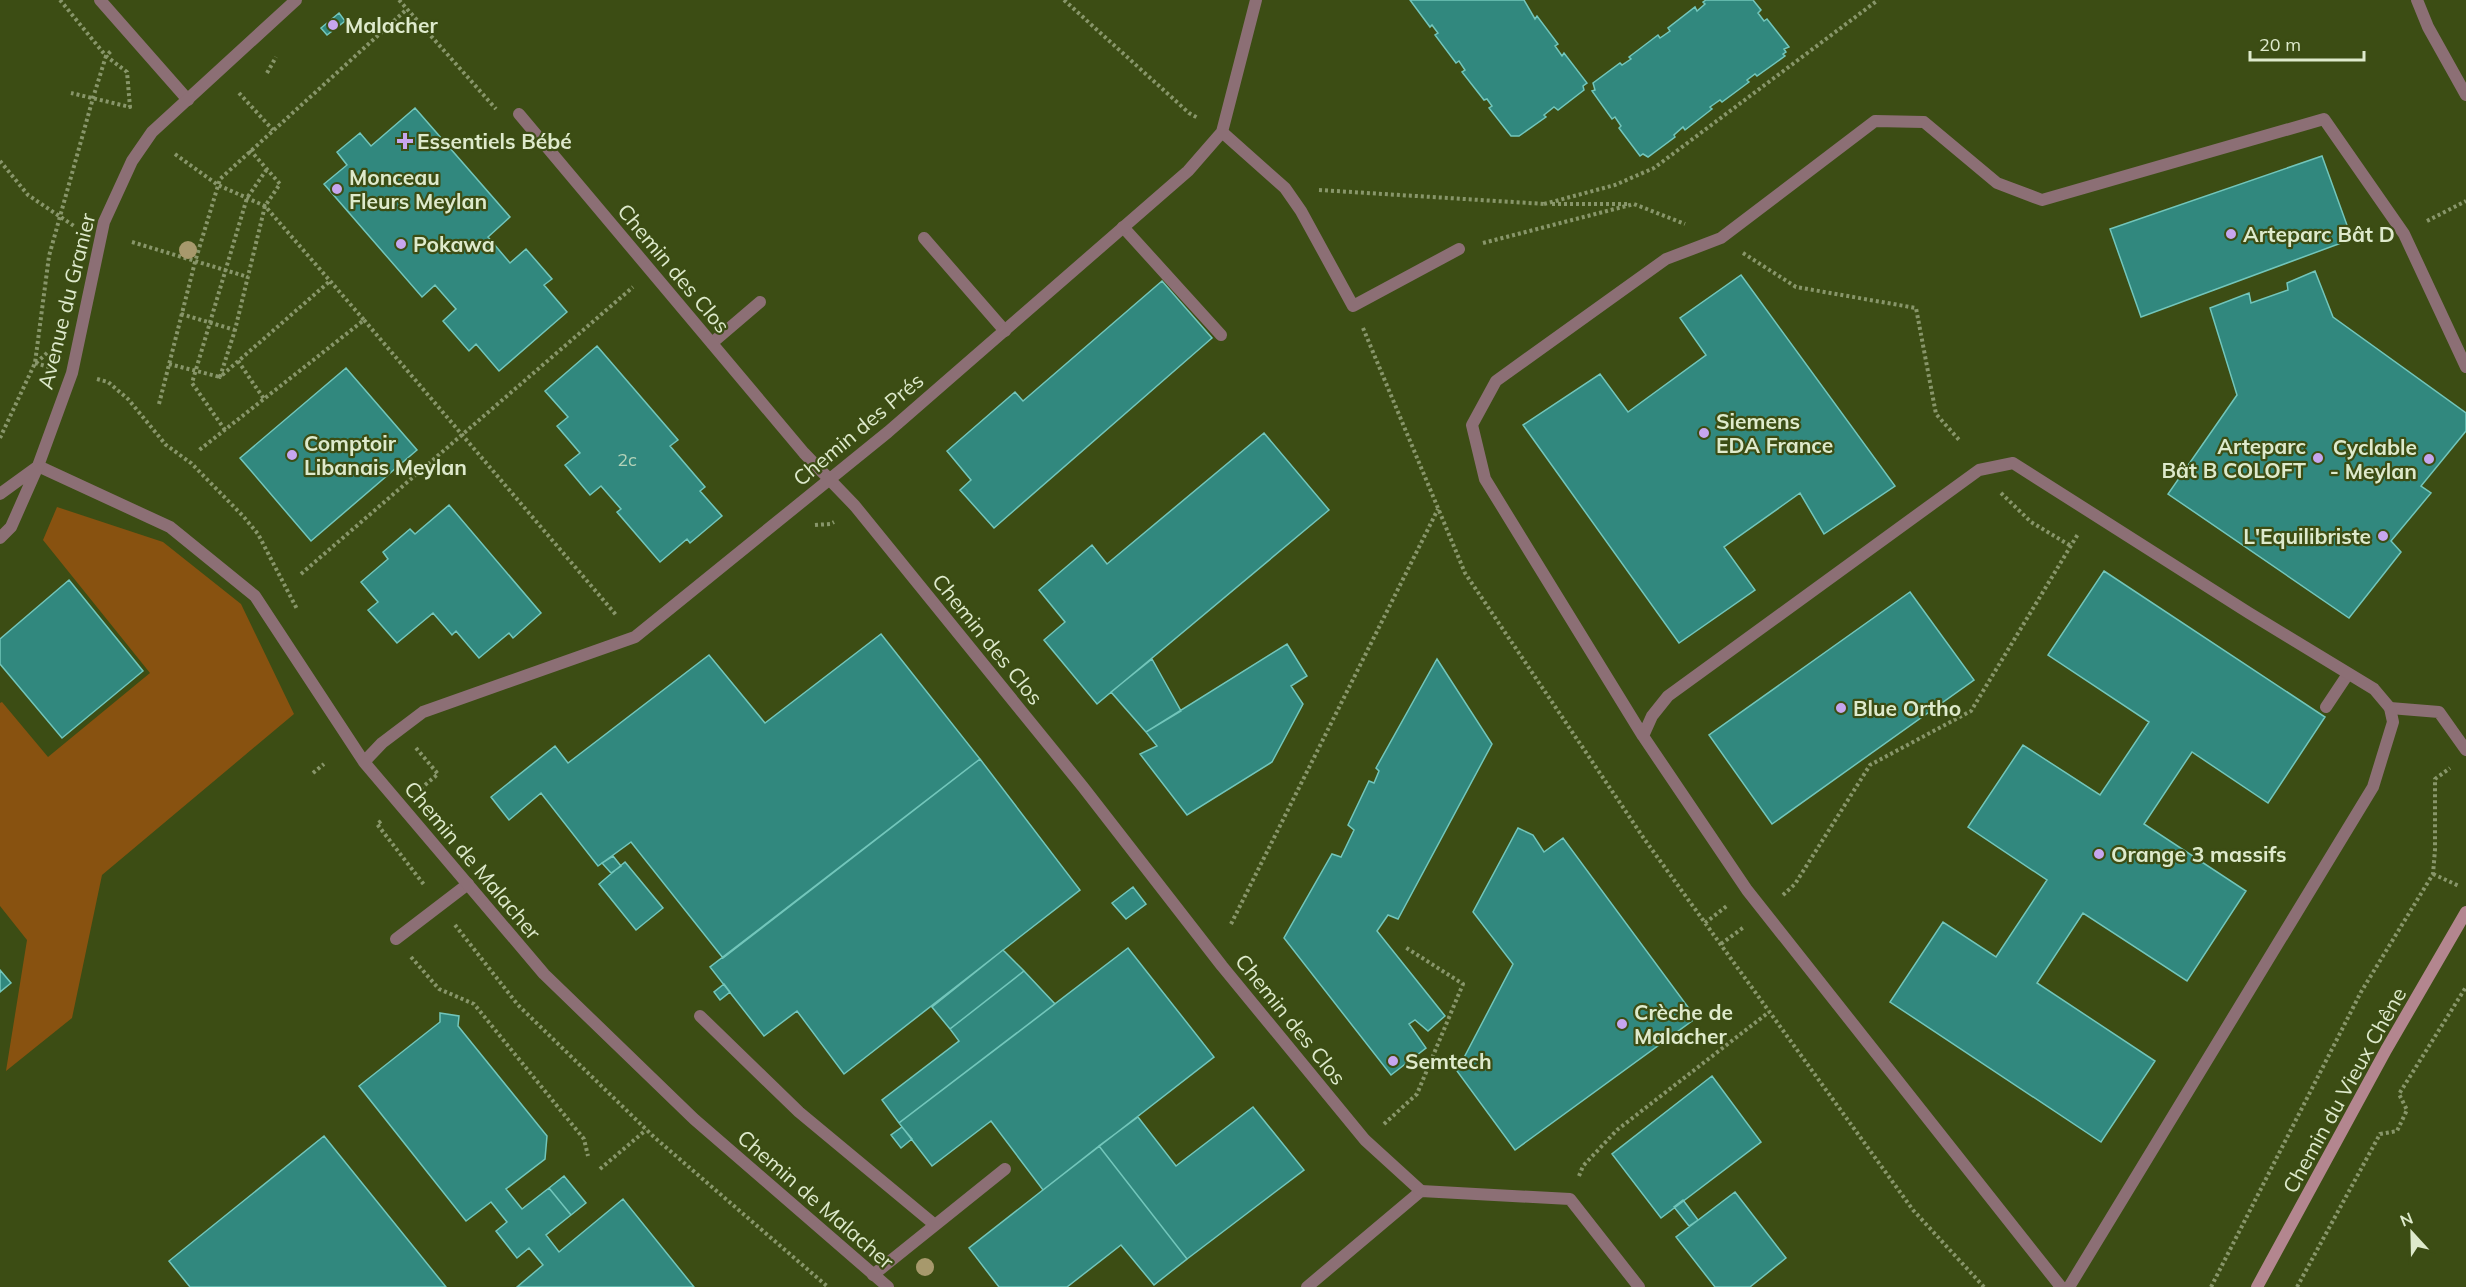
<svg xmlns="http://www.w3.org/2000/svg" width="2466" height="1287" font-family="Mulish,sans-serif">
<rect width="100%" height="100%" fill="#3c4d14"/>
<path fill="#885210" d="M57,507L163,542L241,604L294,714L102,875L72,1018L6,1071L27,940L0,906V703L2,702L48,757L150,673L43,540Z"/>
<path fill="#31887e" stroke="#72c6bb" stroke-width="1.5" d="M1410,0H1524L1535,19L1537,16L1558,44L1555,46L1562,56L1564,53L1587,83L1583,86L1584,90L1558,110L1554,107L1544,115L1546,117L1519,136H1511L1489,108L1492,106L1487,99L1484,100L1462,72L1465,70L1459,61L1456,63L1435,35L1438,33L1432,25L1430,27Z
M1706,0H1753L1761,10L1758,13L1764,21L1767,19L1789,47L1784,49L1786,52L1783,54L1785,56L1757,76L1755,74L1747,80L1749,82L1722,102L1720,100L1710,107L1712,109L1685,130L1683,127L1674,135L1675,137L1648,157L1643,154L1640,156L1619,128L1621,126L1615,117L1612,119L1592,91L1595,90L1593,83L1620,63L1622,65L1631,59L1629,57L1658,35L1660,38L1670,31L1668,28L1695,7L1697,11L1705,4L1703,2Z
M339,13L345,21L327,35L321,28Z
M415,108L510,217L488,237L510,263L526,249L552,279L544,285L567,312L499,371L476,344L469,351L443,321L456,309L435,285L422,297L324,184L347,165L337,152L360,133L371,146Z
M2322,156L2352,239L2141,317L2110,229Z
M2315,271L2333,317L2466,413V431L2421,486L2431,493L2391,541L2401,552L2349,618L2168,494L2237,395L2210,308L2249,293L2251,303L2288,290L2287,283Z
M1741,275L1895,486L1824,534L1800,493L1724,547L1755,590L1679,643L1523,425L1600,374L1628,412L1706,355L1680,318Z
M1162,281L1212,338L994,528L960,490L971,480L947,451L1015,392L1023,401Z
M597,346L678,440L670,446L705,487L700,491L722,516L690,543L687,539L660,562L617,512L621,509L601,486L590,495L565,465L580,453L557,426L568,417L545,391Z
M346,368L417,450L311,541L240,458Z
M1264,433L1329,510L1097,704L1044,640L1065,622L1039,590L1092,545L1107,564Z
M449,505L541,613L513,638L509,633L479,658L456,631L452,635L433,613L397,643L368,610L378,602L361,582L388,559L383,552L410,529L415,534Z
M2104,571L2325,717L2268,803L2192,752L2144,824L2246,891L2187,981L2083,913L2037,983L2155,1061L2101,1142L1890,1002L1943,922L1996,957L2047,880L1968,827L2023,745L2100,795L2149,722L2048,655Z
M69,580L143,671L62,738L0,664V639Z
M1910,592L1974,680L1772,824L1709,735Z
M881,634L980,759L723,958L631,842L598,866L541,793L509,820L491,797L555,746L568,763L709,655L765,723Z
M1287,644L1307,676L1291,686L1303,704L1272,762L1187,815L1140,754L1157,746L1146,732Z
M1152,659L1181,711L1146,732L1111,692Z
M1437,659L1492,744L1398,919L1388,915L1377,931L1445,1016L1428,1031L1415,1020L1409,1024L1426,1048L1391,1075L1284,938L1332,854L1341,857L1354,830L1348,825L1369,781L1374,783L1379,771L1376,768Z
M980,759L1080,890L844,1074L797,1011L764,1036L710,967Z
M1518,828L1533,835L1544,852L1563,838L1696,1018L1515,1150L1457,1071L1513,964L1473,912Z
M613,856L621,866L611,873L602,863Z
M625,862L663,908L636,930L599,884Z
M1133,887L1146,904L1126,919L1112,903Z
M1128,948L1214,1057L1043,1190L991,1121L932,1166L899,1123Z
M1003,950L1024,971L950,1029L932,1007Z
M0,970L11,983L0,992Z
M1024,971L1055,1004L899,1123L882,1100L959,1041L950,1029Z
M724,984L730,992L720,1000L714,992Z
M440,1013L459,1016L458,1026L547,1136L545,1159L506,1189L522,1209L549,1188L571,1215L546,1235L559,1252L623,1199L694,1287H517L543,1265L529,1248L517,1258L496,1231L507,1222L491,1202L466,1221L359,1086L440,1022Z
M1712,1076L1761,1142L1661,1218L1612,1154Z
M1253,1107L1304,1170L1187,1259L1099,1146L1138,1117L1176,1166Z
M902,1127L912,1139L901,1148L891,1135Z
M324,1136L446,1287H190L169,1261Z
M1099,1146L1187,1259L1154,1285L1121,1245L1067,1287H999L969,1248Z
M564,1176L586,1203L571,1215L549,1188Z
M1735,1192L1786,1258L1750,1287H1715L1676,1237Z
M1683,1200L1698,1220L1689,1226L1674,1207Z"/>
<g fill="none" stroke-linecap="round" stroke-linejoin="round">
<path stroke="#88966a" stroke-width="4" stroke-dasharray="3 3" stroke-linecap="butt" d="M60,0L106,56L127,72L130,107L71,93
M399,0L496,109
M1064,0L1189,113L1198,118
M267,73L276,57
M239,93L273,130
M250,150L280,184L265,206L235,330L220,377L330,281
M175,154L218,185L265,206L364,320L198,451
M0,161L28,195L74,226
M1319,190L1545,204
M1544,204L1615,185L1654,168L1878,0
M1552,204H1629
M2427,221L2466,201
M132,242L248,277
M1483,243L1634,204L1685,224
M1743,253L1796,287L1916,308L1936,414L1960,441
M181,314L235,330
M364,320L617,616
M1363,328L1465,573L1645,840L1913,1210L1984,1287
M238,361L264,399
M35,363L49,367
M36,363L48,352
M169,364L220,377
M97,379L108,382L128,399L166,445L191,463L243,516L258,534L297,609
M159,404L195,262L220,179L407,9
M225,430L192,383L247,198L267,169
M0,438L35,363L49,256L93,98L106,56L112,50
M2001,493L2031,522L2071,546
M815,525L830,524L834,522
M301,574L633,287
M416,748L438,774L419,790
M313,773L324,764
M381,821L377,824L425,886
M2433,874L2459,886
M1783,895L1795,884L1870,765L1971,711L2078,534
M1705,923L1728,905
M1231,924L1438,509
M455,925L518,1005L654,1137L828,1287
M1721,944L1744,927
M411,957L439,989L474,1004L584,1139L588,1156
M1384,1124L1417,1094L1463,984L1405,947
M600,1169L646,1130
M1579,1176L1583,1166L1617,1130L1769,1012
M2211,1287L2361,992L2433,874L2435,850V779L2450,768
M2297,1287L2380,1134L2397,1131L2407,1110L2399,1094L2466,987"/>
<path stroke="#8c6f75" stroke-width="12" d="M1123,227L1221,335
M924,238L1005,331
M712,343L760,302
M2326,707L2348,674
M2390,708L2439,712L2466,750
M396,939L468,884
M700,1016L799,1112L935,1225
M873,1275L1005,1169
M1307,1287L1421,1191L1570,1199L1639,1287"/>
<path stroke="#8c6f75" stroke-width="12" d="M100,0L188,100
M519,114L804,453L855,506L1083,787L1222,966L1365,1140L1421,1191
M1222,132L1285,188L1301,211L1353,306L1459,249
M38,466L170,527L255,596L364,762L544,974L694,1119L888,1287
M1643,736L1485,479L1472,425L1496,381L1666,259L1721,238L1875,121L1924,122L1997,183L2042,200L2324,119L2404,234L2466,367
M364,762L382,743L423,712L635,637L888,432L1188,171L1222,132L1256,0
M2061,1287L1747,890L1643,736L1652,716L1668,696L1979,470L2013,463L2249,613L2374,689L2390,708L2393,722L2373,787L2069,1287"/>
<path stroke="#8c6f75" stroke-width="12" d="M2417,0L2428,27L2466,95
M0,494L37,467
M0,538L11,527L38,466L72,373L104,222L132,161L152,132L296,0"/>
<path stroke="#b3868f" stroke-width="12" d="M2257,1287L2386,1050L2466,912"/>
</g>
<g fill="#a7996c">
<circle cx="188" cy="250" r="9"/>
<circle cx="925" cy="1267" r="9"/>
</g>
<g fill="#c7a6ef" stroke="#3c4d14" stroke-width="2">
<circle cx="333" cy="25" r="6"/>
<path d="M402 132h6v6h6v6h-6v6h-6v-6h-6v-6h6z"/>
<circle cx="337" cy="189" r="6"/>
<circle cx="2231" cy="234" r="6"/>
<circle cx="401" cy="244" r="6"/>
<circle cx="1704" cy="433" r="6"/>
<circle cx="292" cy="455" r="6"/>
<circle cx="2318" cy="458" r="6"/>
<circle cx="2429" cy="459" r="6"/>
<circle cx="2383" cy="536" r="6"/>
<circle cx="1841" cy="708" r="6"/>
<circle cx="2099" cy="854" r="6"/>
<circle cx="1622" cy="1024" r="6"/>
<circle cx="1393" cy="1061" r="6"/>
</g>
<g text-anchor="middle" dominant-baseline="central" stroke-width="4.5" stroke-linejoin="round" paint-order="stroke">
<g font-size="18" fill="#b3d2b8">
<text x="627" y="459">2c</text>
</g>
<g font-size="21" font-weight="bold" fill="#deeacc" stroke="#3c4d14" text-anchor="start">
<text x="345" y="25">Malacher</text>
<text x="417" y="141">Essentiels Bébé</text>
<text x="349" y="177">Monceau<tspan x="349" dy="24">Fleurs Meylan</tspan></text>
<text x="2243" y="234">Arteparc Bât D</text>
<text x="413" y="244">Pokawa</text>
<text x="1716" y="421">Siemens<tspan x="1716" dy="24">EDA France</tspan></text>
<text x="304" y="443">Comptoir<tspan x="304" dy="24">Libanais Meylan</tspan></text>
<text x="2306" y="446" text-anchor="end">Arteparc<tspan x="2306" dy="24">Bât B COLOFT</tspan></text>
<text x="2417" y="447" text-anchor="end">Cyclable<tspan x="2417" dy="24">- Meylan</tspan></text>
<text x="2371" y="536" text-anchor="end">L'Equilibriste</text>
<text x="1853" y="708">Blue Ortho</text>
<text x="2111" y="854">Orange 3 massifs</text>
<text x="1634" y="1012">Crèche de<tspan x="1634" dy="24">Malacher</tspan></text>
<text x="1405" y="1061">Semtech</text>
</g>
<g font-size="21" fill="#deeacc" stroke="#3c4d14">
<text transform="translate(674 268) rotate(50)">Chemin des Clos</text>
<text transform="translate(66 301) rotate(-76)">Avenue du Granier</text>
<text transform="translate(858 429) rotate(-40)">Chemin des Prés</text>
<text transform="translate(988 639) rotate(51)">Chemin des Clos</text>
<text transform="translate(473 860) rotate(50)">Chemin de Malacher</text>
<text transform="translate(1291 1019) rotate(51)">Chemin des Clos</text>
<text transform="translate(2344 1090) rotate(-61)">Chemin du Vieux Chêne</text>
<text transform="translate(816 1199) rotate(41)">Chemin de Malacher</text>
</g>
</g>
<g transform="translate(2412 1233) rotate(338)" stroke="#3c4d14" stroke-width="4.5" paint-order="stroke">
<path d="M0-4.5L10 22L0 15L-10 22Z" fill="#deeacc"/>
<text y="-9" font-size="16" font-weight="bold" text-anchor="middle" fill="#deeacc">N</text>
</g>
<path d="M2250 51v9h114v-9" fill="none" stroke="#deeacc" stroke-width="3"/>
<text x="2259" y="51" font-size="18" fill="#deeacc" stroke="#3c4d14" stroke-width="4.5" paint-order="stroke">20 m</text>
</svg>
